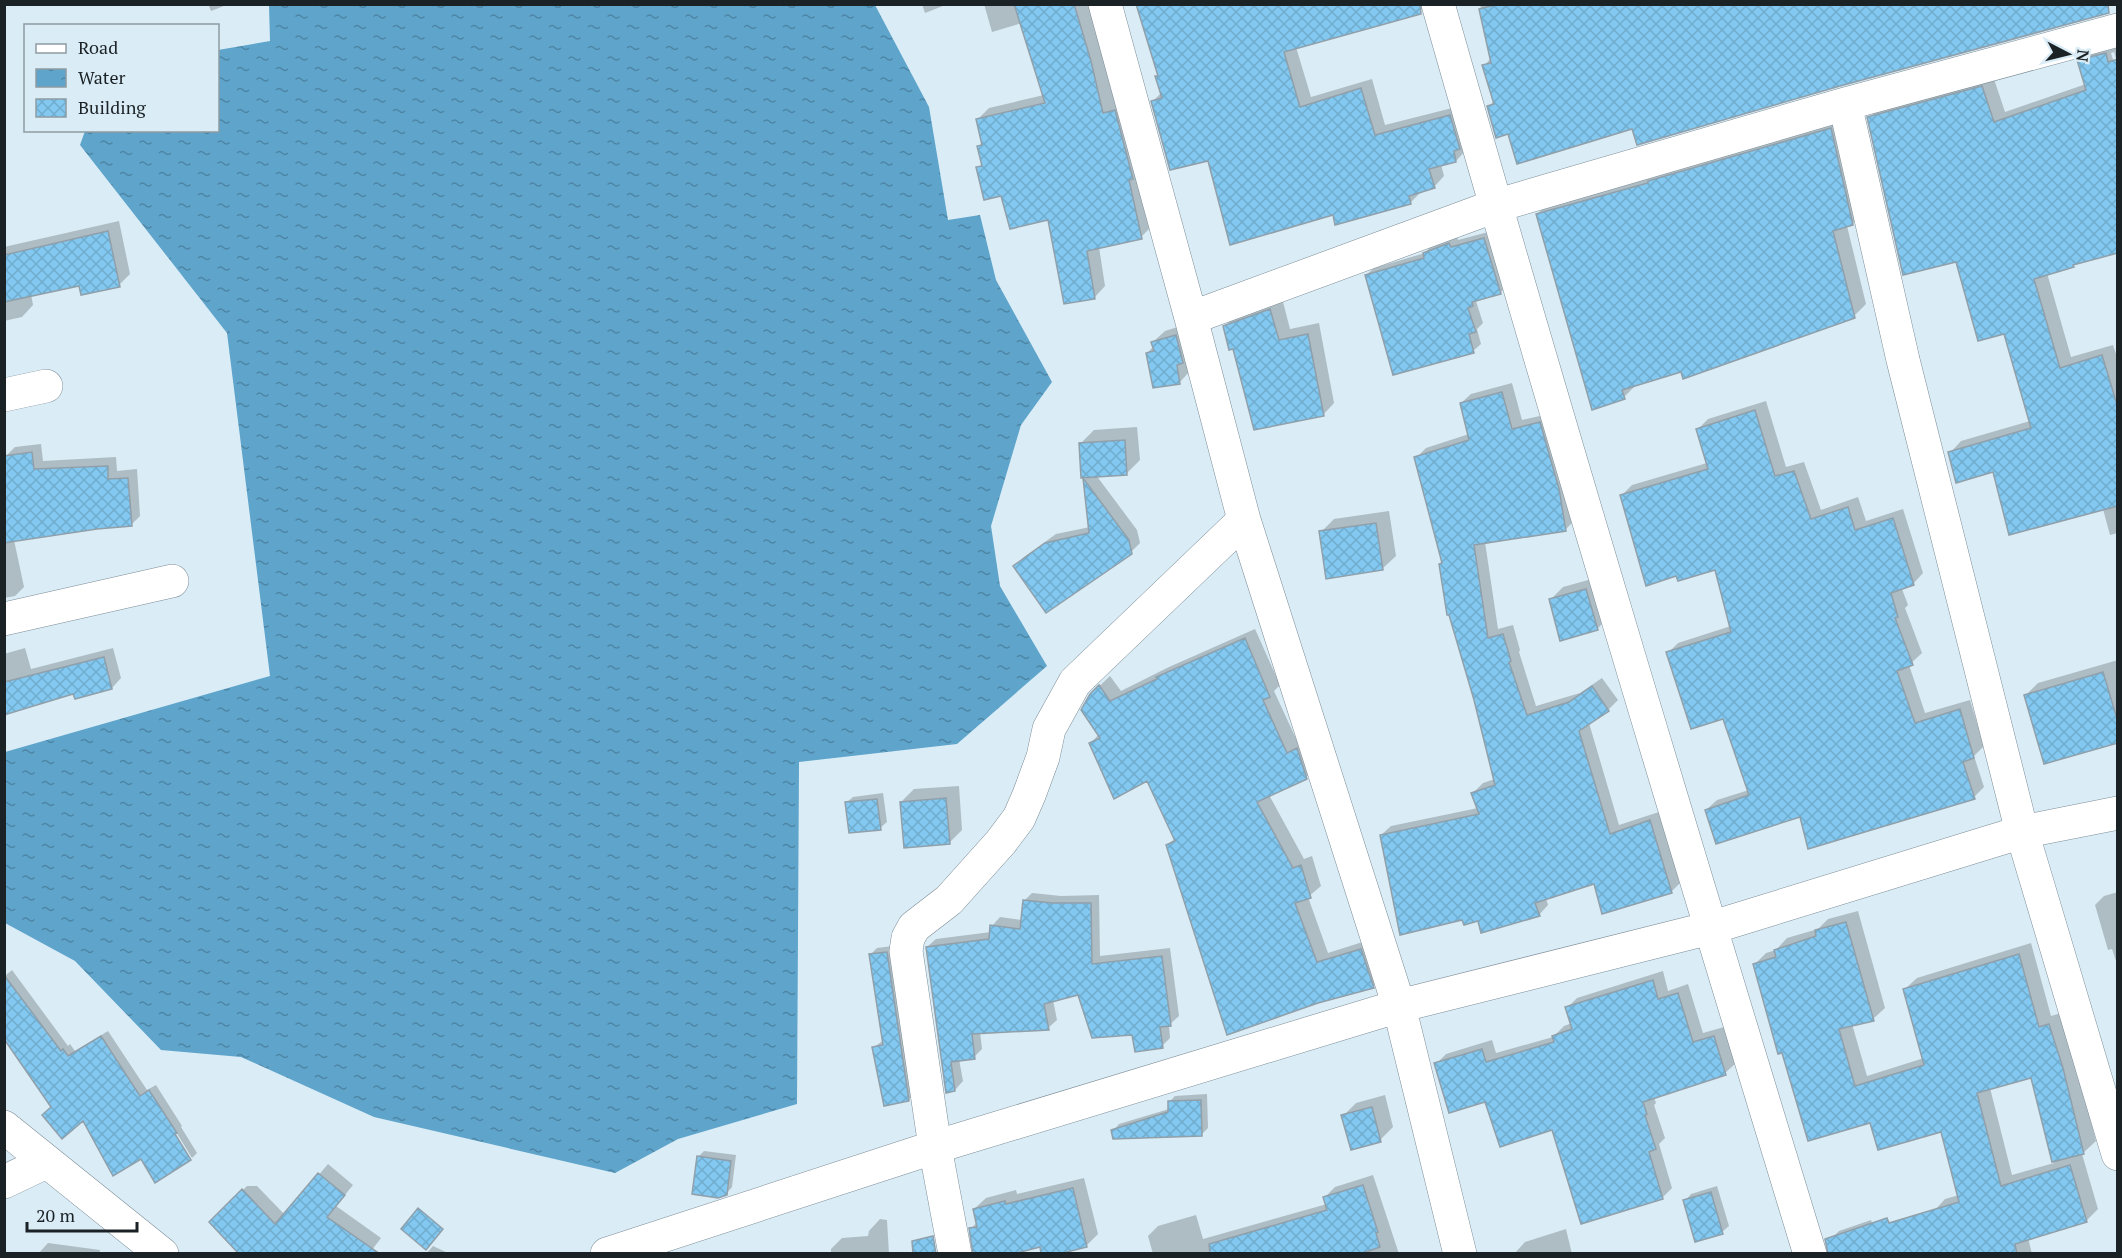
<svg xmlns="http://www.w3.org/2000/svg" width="2122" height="1258" font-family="'PT Serif',serif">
<defs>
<pattern id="water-ripples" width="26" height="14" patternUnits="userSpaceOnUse" patternTransform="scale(1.5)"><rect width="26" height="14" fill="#5ea4cb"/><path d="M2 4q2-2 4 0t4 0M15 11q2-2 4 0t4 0" fill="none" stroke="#4d85a5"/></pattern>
<pattern id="building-cross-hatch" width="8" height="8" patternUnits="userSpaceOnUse" patternTransform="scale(1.5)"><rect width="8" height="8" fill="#82c8f1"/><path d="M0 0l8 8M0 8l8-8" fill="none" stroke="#70acce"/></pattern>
</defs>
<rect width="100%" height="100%" fill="#daecf6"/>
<path fill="url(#water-ripples)" d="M269,5H875L929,107L948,220L980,215L996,280L1052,382L1021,425L991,526L1000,586L1047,666L957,744L799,762L797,1104L678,1139L615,1173L374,1117L241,1057L161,1050L75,961L5,923V752L270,676L227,333L80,145L85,131L218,130V50L270,41Z"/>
<path fill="#0003" fill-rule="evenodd" d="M208,4H229L211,11Z
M922,4H948L925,13Z
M984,4H1088L1115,102L1126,100L1152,226L1141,237L1099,247L1105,286L1094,298L1049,218L978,168L983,163L979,146L983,143L977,120L989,108L1044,95L1022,23L992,32Z
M1138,4H1427L1418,13L1296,47L1311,97L1372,79L1385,125L1460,106L1466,150L1456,161L1441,164L1444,176L1434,187L1421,192L1410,203L1334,213L1209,159L1153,101L1162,92L1157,77L1159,75Z
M1480,4H2107L1839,85L1633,127L1509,132L1489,106L1494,101L1484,66L1491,58Z
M2118,46V65L2114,52L2111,53L2118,76L2075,263L2047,273L2071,357L2113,345L2118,360V533L2110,535L2103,509L1994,471L1950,453L1961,441L2030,421L2005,332L1957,260L1869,118L1880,107L1993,76L2005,112L2086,84L2079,61L2090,50Z
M1843,116L1865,212L1852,224L1847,226L1866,304L1854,316L1636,385L1624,397L1537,214L1550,202Z
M119,221L130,274L119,285L80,284L31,294L33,305L22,317L4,321V247Z
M1492,231L1508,285L1500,293L1479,299L1476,301L1483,323L1477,329L1481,344L1473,351L1366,275L1374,268L1425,253L1432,245L1457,236L1458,240Z
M1282,298L1290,329L1319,323L1334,403L1323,415L1234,347L1224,327L1236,315Z
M1187,324L1190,371L1179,383L1147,353L1154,346L1153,342L1165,331Z
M1512,383L1522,420L1549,414L1575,520L1565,530L1485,542L1498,629L1513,625L1520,650L1519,652L1536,706L1580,693L1602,678L1618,700L1608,710L1589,723L1619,825L1659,812L1681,882L1671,892L1595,882L1546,898L1548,905L1539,915L1479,919L1464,918L1381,835L1391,826L1478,808L1473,793L1483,783L1495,779L1440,564L1443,561L1416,458L1426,448L1469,434L1461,403L1471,394Z
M1766,401L1786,467L1804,462L1821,510L1858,497L1866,521L1903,509L1923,573L1913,584L1902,589L1908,605L1905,608L1922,653L1909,665L1925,713L1970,700L1984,746L1974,756L1984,787L1974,797L1801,815L1706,810L1717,800L1749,790L1724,717L1668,653L1678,643L1731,626L1716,568L1622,495L1632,485L1707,463L1698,429L1708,419Z
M1137,427L1140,460L1127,473L1096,475L1137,530L1140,543L1131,552L1015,566L1024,557L1056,534L1090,527L1085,479L1087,476L1080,444L1094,430Z
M41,444L43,461L116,457L117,471L137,469L140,516L131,525L96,528L14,540L24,587L15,596L4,598L6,456L15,447Z
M1389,511L1396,556L1382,569L1321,532L1334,519Z
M1599,577L1610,616L1597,629L1550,600L1563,587Z
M1255,629L1280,685L1274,691L1298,743L1317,767L1306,777L1269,795L1304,859L1312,856L1321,886L1308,897L1328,953L1372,939L1383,976L1373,987L1318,1002L1168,845L1175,838L1147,779L1091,743L1099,734L1091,694L1110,676L1121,691L1169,667Z
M25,648L31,669L113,648L121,678L112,688L75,693L4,713V654Z
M2118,660V741L2026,695L2038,683Z
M959,786L962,830L949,843L901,802L914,789Z
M883,793L887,822L880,828L846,803L853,797Z
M2118,892V967L2112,949L2108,950L2095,905L2104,896Z
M1032,893L1061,896L1099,895L1100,956L1170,948L1179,1016L1169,1025L1170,1038L1162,1046L1133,1034L1079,993L1053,1000L1057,1020L1048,1028L980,1032L982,1049L974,1057L959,1059L963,1081L955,1090L927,947L936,939L991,932L992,926L1000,917L1022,920L1024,901Z
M1858,911L1885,1008L1873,1019L1852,1024L1867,1076L1924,1058L1905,989L1917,978L2031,943L2051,1016L2061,1013L2074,1055L2096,1141L2082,1154L2098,1209L2086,1221L2028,1238L2032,1254H1946L1934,1211L1945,1199L1959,1195L1943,1130L1871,1121L1783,1051L1754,965L1766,953L1776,950L1787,938L1818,929L1828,919ZM2032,1076L2054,1163L2012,1175L1990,1088Z
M893,946L915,1093L908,1100L874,1047L884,1040L871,954L877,948Z
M12,970L68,1046L70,1044L75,1051L108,1031L147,1090L156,1085L182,1126L181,1127L197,1153L192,1158L173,1127L142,1157L83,1118L53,1107L4,1037V973L6,975Z
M1663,971L1668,991L1688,984L1703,1033L1724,1027L1735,1064L1725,1073L1654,1097L1656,1103L1654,1105L1665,1138L1659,1144L1672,1188L1662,1198L1553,1128L1486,1100L1436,1064L1446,1054L1492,1040L1496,1053L1553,1037L1564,1026L1572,1023L1567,1008L1577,998Z
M1207,1094L1208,1128L1202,1134L1113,1131L1119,1124L1169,1109V1102L1175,1096Z
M1385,1095L1393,1127L1380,1140L1343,1116L1356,1103Z
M704,1151L736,1155L732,1187L726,1194L698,1157Z
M328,1164L353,1185L336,1206L381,1238L369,1254L211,1222L247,1186H257L285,1215Z
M1373,1175L1399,1254H1153L1148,1236L1158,1226L1196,1215L1203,1239L1327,1204L1325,1197L1335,1187Z
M1084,1178L1098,1234L1086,1246L1041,1245L971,1229L977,1222L974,1209L986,1198L1016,1190L1017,1194Z
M1717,1186L1729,1226L1722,1232L1685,1201L1691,1194Z
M880,1219L887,1220L889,1254H831V1249L842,1238L868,1236L869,1231Z
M1871,1220L1882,1254L1833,1237L1839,1231Z
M1566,1229L1572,1254H1514L1525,1242Z
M48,1243L100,1250L99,1254H38Z
M433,1246L450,1254H426Z"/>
<path fill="url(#building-cross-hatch)" stroke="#90a0aa" stroke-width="1.5" d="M1014,4H1074L1091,61L1103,113L1115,110L1133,179L1129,180L1142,239L1087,251L1095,299L1064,304L1048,220L1010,229L1001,196L984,200L976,167L982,166L977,146L982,145L976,119L1045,103Z
M1136,4H1420L1421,14L1284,52L1300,107L1361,88L1375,135L1450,115L1460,149L1454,151L1456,162L1429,169L1435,188L1409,196L1411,204L1335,225L1333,215L1230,245L1208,161L1170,170L1151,101L1162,98L1155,76H1158Z
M1499,4H2108L2109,13L1840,86L1637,145L1632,129L1517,164L1508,134L1496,138L1487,106L1494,104L1482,65L1491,63L1479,9Z
M2106,53L2108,62L2118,59V253L2073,265L2074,267L2034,279L2060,368L2102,355L2118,408V506L2009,535L1993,472L1956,483L1948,452L2031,428L2004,334L1978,341L1956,262L1903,275L1867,117L1982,86L1994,122L2086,90L2077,60Z
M1831,128L1853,225L1833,231L1855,318L1683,379L1681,372L1622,390L1625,399L1592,410L1536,214L1648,183V181Z
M108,231L120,287L81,295L79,286L4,302V255Z
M1484,238L1501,294L1472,302L1473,306L1468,308L1476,332L1469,334L1474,353L1393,375L1365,275L1424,258L1423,253L1449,243L1451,247Z
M1270,309L1279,340L1308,334L1324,416L1254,430L1233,349L1229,350L1223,326Z
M1176,335L1183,363L1177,365L1180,384L1153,388L1146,353L1154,351L1151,342Z
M1502,392L1512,429L1540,422L1559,489L1566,531L1474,545L1488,638L1503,634L1511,661L1509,662L1527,715L1569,702L1592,686L1609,711L1579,731L1610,834L1650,820L1672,893L1602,914L1594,884L1535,903L1540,916L1481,933L1478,921L1464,925L1462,920L1400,935L1380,835L1479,814L1471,793L1495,785L1474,700L1449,615H1447L1439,564L1442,563L1414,457L1469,440L1460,403Z
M1755,410L1775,476L1794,471L1811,519L1848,507L1855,530L1893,518L1914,585L1891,593L1898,617L1895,618L1913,665L1897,671L1915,723L1960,709L1974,758L1963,762L1975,799L1808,849L1800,817L1716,844L1705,810L1749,795L1723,719L1691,729L1666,652L1731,632L1715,570L1678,581L1676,576L1646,586L1620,495L1708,469L1696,429Z
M1125,440L1127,475L1081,478L1079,443Z
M32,452L34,469L108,466V479L128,478L132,526L97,529L4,543V456Z
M1083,478L1129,540L1132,554L1046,613L1013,566L1045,543L1089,533Z
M1376,523L1383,570L1326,579L1319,531Z
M1586,589L1598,630L1560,641L1549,599Z
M1245,638L1270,697L1263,700L1287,753L1297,748L1307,779L1257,802L1293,868L1301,865L1311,898L1295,903L1317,962L1361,949L1374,988L1318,1003L1227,1035L1166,845L1175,841L1147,781L1114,799L1089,743L1100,738L1081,710L1090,694L1099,685L1110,701L1157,679L1156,677Z
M104,657L112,689L75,699L73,694L4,715V682Z
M2103,672L2118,722V743L2044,764L2024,695Z
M946,798L950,844L904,848L900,802Z
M877,799L881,830L849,833L845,802Z
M1023,900L1052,903H1091L1092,964L1162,956L1171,1026L1160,1027L1163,1048L1135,1052L1132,1035L1092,1038L1078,995L1044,1004L1049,1030L972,1034L975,1059L951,1062L955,1091L946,1093L926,947L989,939L990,925L1020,929Z
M1846,922L1874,1021L1839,1029L1855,1086L1924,1065L1903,989L2019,954L2039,1027L2049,1024L2063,1068L2084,1154L2052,1162L2031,1078L1977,1093L2001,1186L2070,1165L2087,1222L2015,1244L2017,1254H1828L1825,1239L1887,1218L1889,1223L1959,1202L1941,1132L1878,1150L1870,1123L1808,1141L1782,1053L1778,1054L1753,964L1776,957L1774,950L1816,936L1815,930Z
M887,952L909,1101L884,1106L872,1047L883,1045L869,954Z
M4,975L61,1051L63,1049L68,1056L101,1036L140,1096L149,1090L177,1133L175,1134L191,1160L155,1183L141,1159L113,1176L83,1121L62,1139L42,1115L51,1107L4,1039Z
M1653,980L1658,999L1678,993L1693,1042L1714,1036L1726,1075L1643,1102L1647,1114L1645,1115L1656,1149L1649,1152L1663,1199L1581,1224L1552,1130L1500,1147L1485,1102L1449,1113L1434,1063L1482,1049L1486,1062L1554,1042L1552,1036L1572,1029L1565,1007Z
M1201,1100L1202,1136L1113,1139L1111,1130L1168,1112V1101Z
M1372,1107L1381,1142L1351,1150L1341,1115Z
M697,1156L731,1161L727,1195L718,1198L692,1194Z
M318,1173L345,1195L327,1217L380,1254H239L209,1222L242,1189L275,1224Z
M1363,1185L1378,1232L1376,1233L1380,1247L1360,1254H1210L1209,1244L1327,1210L1323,1197Z
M1073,1188L1087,1247L1059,1254H1041L1040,1247L1013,1254H973L969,1228L977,1227L973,1209L1005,1201L1006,1204Z
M1711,1192L1723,1234L1695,1242L1683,1200Z
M418,1208L443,1229L426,1250L401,1229Z
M933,1236L936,1254H913L912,1241Z"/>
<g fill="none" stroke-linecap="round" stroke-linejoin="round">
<g stroke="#7d8d97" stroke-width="34">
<path id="minor" d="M1105,4L1191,318L1244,520L1399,1006L1460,1254
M1438,4C1557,422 1683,838 1810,1254
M1845,104L1903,360L2022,832L2118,1154
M1191,318L1495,206L1845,104L2118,30
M4,395L46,386
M4,619L172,581
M4,1127L162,1254
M4,1182L46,1162
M607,1254L935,1147L906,951L908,938L914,927L949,900L1001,842L1019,818L1029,795L1043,757L1049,729L1075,682L1244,520
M955,1254L935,1147L1399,1006L1710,928L2022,832L2118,813"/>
</g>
<use href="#minor" stroke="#fff" stroke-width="33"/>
</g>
<rect width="2122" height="1258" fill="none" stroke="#1b2225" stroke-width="12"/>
<rect x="24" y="24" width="195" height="108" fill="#daecf6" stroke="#8e9ba2" stroke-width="1.5"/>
<rect x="36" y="44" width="30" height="9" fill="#ffffff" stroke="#8e9ba2" stroke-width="1.5"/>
<text x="78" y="54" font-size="18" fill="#1b2225">Road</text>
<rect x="36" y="69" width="30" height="18" fill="url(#water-ripples)" stroke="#8e9ba2" stroke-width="1.5"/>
<text x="78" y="84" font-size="18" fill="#1b2225">Water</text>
<rect x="36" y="99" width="30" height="18" fill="url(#building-cross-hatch)" stroke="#8e9ba2" stroke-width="1.5"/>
<text x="78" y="114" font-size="18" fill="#1b2225">Building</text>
<g transform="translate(2068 54) rotate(97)" stroke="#daecf6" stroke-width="4.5" paint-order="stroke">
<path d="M0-4.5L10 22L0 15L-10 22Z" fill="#1b2225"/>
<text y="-9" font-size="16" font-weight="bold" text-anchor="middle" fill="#1b2225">N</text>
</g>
<path d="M27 1222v9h110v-9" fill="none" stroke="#1b2225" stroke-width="3"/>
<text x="36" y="1222" font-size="18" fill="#1b2225" stroke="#daecf6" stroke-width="4.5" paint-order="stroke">20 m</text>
</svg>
